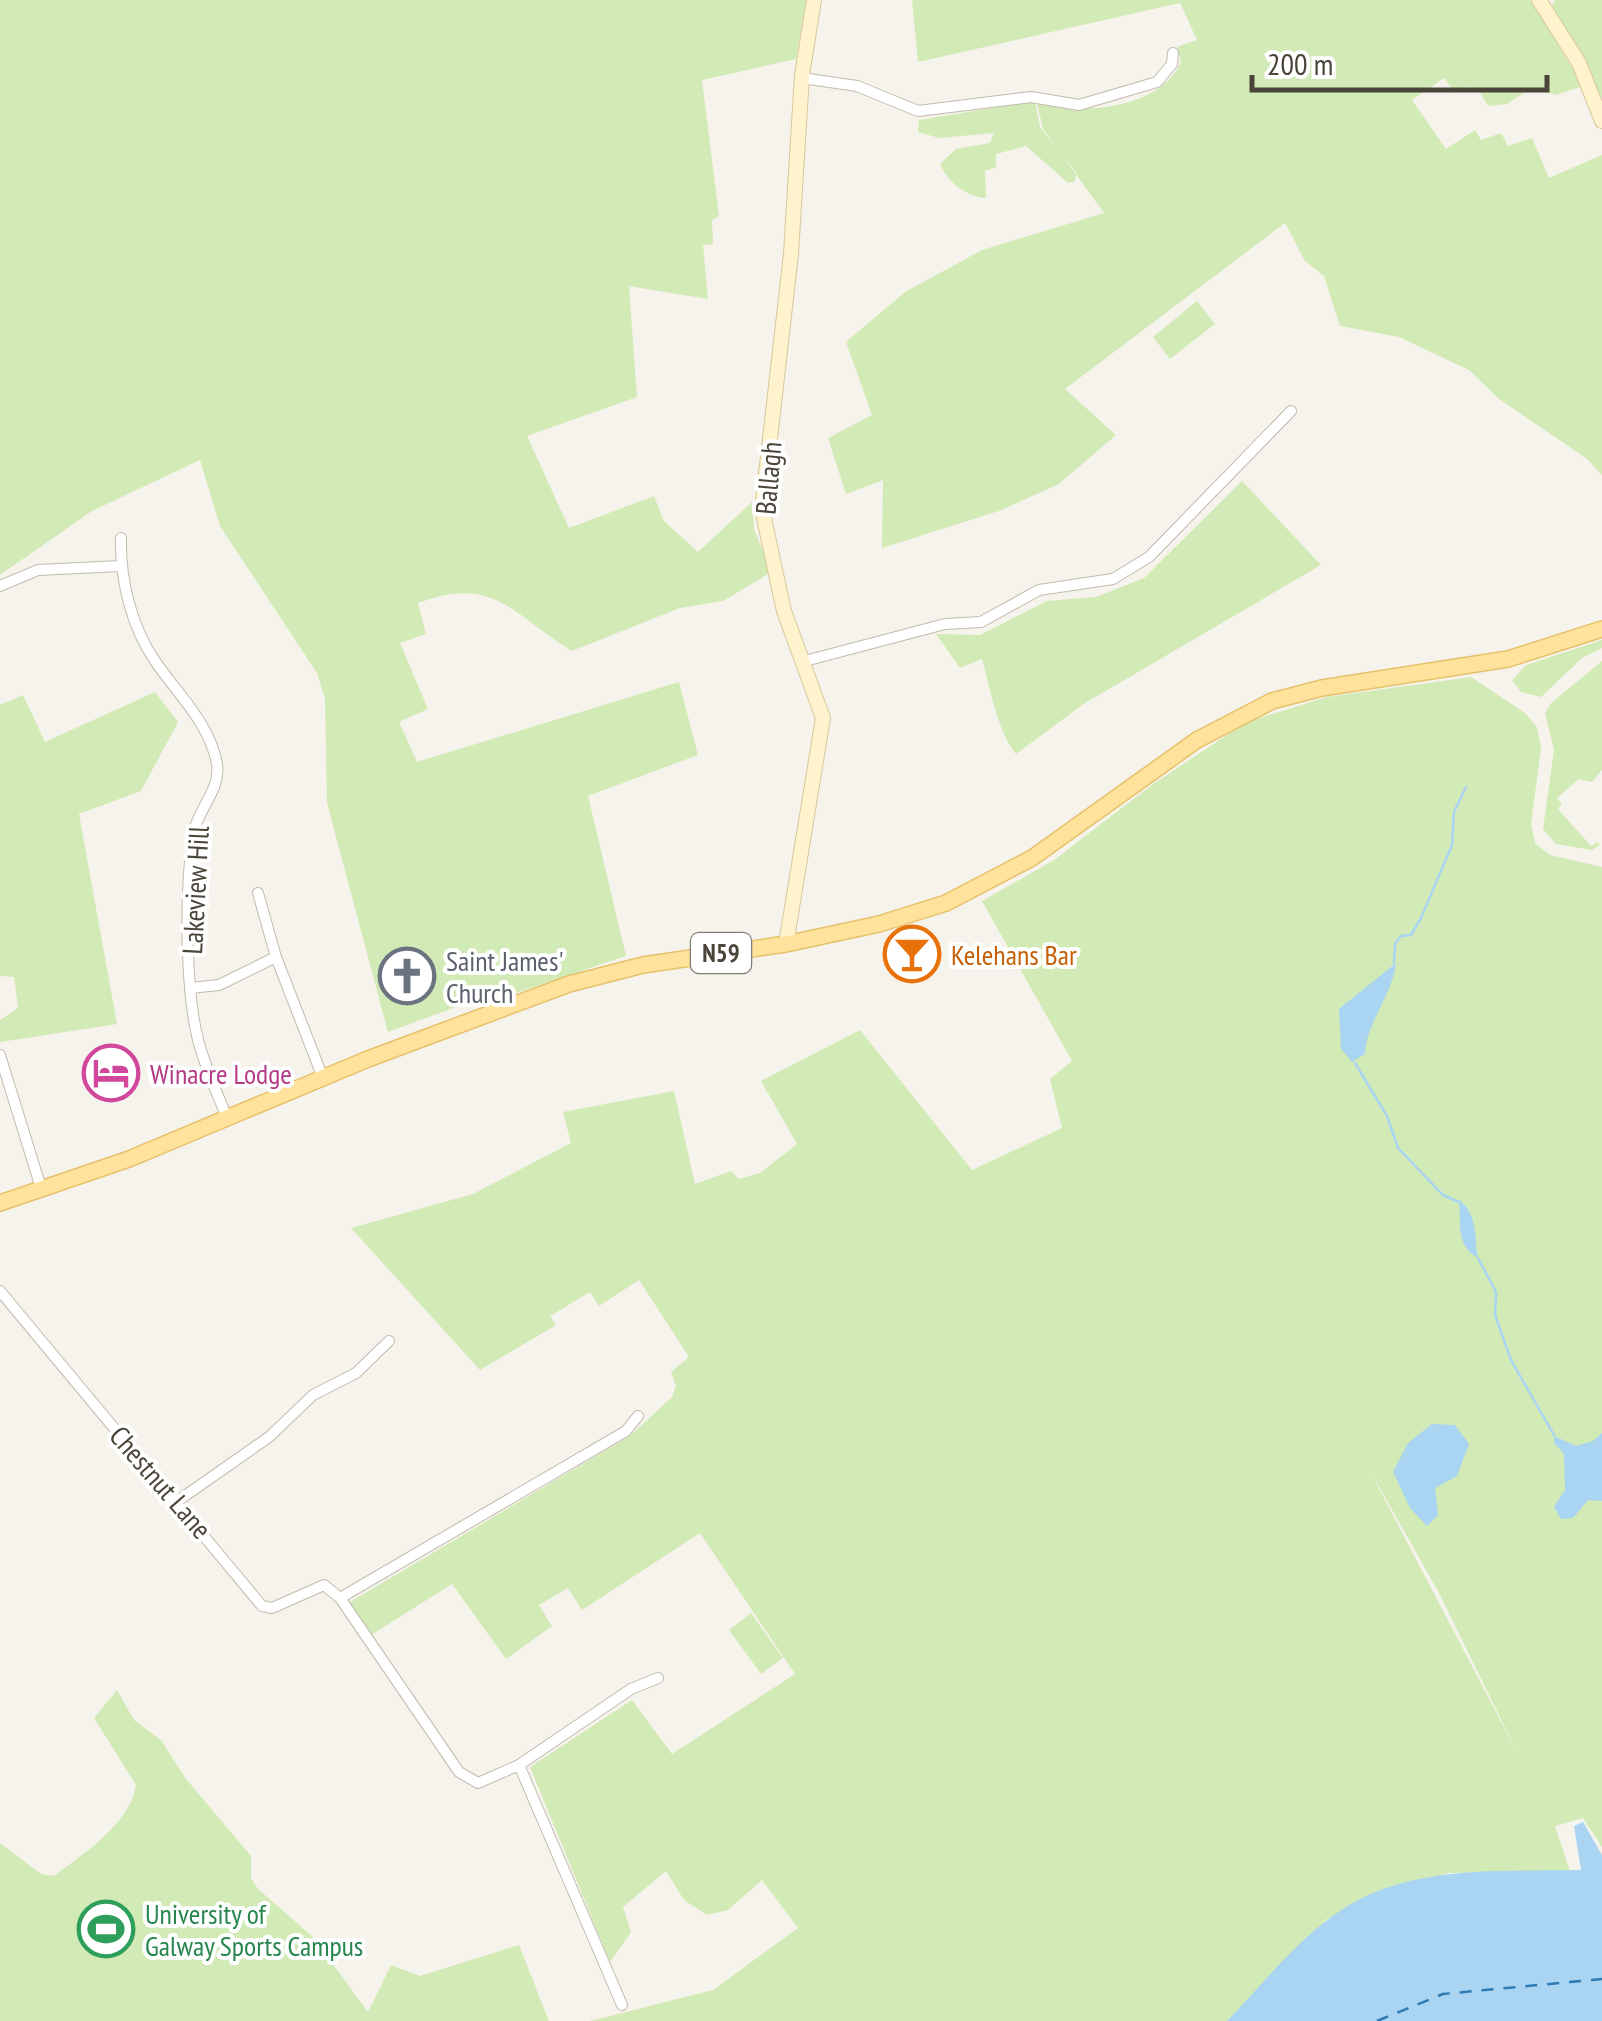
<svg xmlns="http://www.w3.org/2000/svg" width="1602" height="2021" font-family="'PT Sans Narrow',sans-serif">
<rect width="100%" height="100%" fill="#f6f3ec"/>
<path fill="#d2eab5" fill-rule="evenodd" d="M0,0H806L796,59L702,80L719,216L712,220L713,244L703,245L708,299L629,286L637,397L527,436L569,528L654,496L664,521L698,552L752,502L754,529L769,566L768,574L723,601L680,608L572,651C512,615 495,574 418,603L426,634L400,643L428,709L399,722L417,762L679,682L698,755L588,796L626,956L492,1001L489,995L388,1032L327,803L325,699L317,673L220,526L200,460L92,511L0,575Z
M912,0H1531L1583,86L1556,95L1530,89L1507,104L1488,106L1478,89L1471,92L1466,87L1455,93L1444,78L1412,100L1446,149L1475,130L1481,140L1501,133L1508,146L1532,138L1549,178L1602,155V475L1586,458L1499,399L1469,370L1399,337L1340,326L1324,276L1305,261L1285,223L1065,389L1116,435L1059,484L999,511L882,548L883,480L846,494L828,438L872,415L846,342L905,292L982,250L1104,213L1043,129L1037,103C1081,115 1159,110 1181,62L1177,47L1197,40L1180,3L918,62Z
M1555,0H1602V98L1552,5Z
M1035,101L1040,127L1077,174L1074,182L1068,183L1026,146L996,154V167L985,171L986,198C967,197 947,182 940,164L956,149L990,143L994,133L939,138L918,132L919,120Z
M1197,301L1215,324L1170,359L1153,337Z
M1242,481L1321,565L1085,703L1016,754C998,732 990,688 982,659L960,668L936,634L980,635L1047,601L1096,597L1144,578Z
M1602,640V648L1582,658L1541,697L1521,692L1512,680L1526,665Z
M1602,661V770L1592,782L1579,779L1557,798L1562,804L1558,809L1591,846L1598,842L1600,845L1592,850L1556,844L1543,829L1554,750L1545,714L1550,704Z
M1471,677L1525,713L1537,727L1541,749L1531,824L1535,843L1550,855L1602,867V1847L1583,1818L1555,1826L1570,1871L1448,1873L1327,1919L1227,2021H590L713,1990L798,1928L762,1880L728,1910L707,1915L684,1900L666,1871L623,1907L631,1932L610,1962L530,1767L632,1700L672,1754L795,1674L700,1533L582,1610L568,1588L539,1605L552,1626L506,1659L452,1584L371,1635L350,1602L630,1436L672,1397L676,1386L671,1372L689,1357L639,1280L599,1306L590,1292L550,1316L556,1325L480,1370L351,1228L473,1194L571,1143L563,1112L674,1091L695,1184L731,1171L739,1179L760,1173L797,1144L761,1081L860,1030L972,1170L1062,1128L1050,1079L1072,1061L982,901L1054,860L1153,784L1247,722L1327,697ZM1373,1476L1439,1593L1519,1756L1373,1477Z
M155,692L178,722L141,791L79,814L117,1024L0,1042V1020L18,1008L14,977L0,976V705L23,695L45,742Z
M751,1613L783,1658L761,1674L729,1630Z
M117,1690L134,1720L161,1740L186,1779L251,1856V1878L258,1889L313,1937L368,2012L391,1965L420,1976L519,1945L549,2021H0V1843L41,1874L54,1876C84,1853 130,1824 136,1785L94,1718Z"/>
<path fill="#a9d4f2" d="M1396,963C1393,994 1366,1023 1365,1054L1352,1062L1341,1049L1339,1009Z
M1459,1200C1478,1213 1474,1238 1478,1258C1454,1244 1462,1223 1459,1200Z
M1432,1424L1455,1425L1469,1444L1457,1476L1435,1488L1438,1515L1427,1526L1410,1508L1393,1472L1408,1443Z
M1602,1433V1501L1588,1500L1573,1518L1561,1519L1554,1507L1565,1490L1564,1454L1554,1443V1436L1576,1446L1593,1441Z
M1583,1822L1602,1855V2021H1227C1260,1987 1292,1946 1330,1918C1402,1863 1495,1872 1581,1870L1574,1826Z"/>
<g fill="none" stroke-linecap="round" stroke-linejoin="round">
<path stroke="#a9d4f2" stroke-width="2.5" d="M1394,963L1395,944L1401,936L1411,935L1421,918L1452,845L1454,812L1466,787
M1355,1063L1387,1116L1398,1148L1443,1195L1461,1203
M1478,1258L1496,1292L1495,1315L1511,1360L1554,1435"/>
<path stroke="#2e7ab2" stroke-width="2.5" stroke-dasharray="12 10" stroke-linecap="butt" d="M1377,2021L1443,1994L1602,1979"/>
<g stroke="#c2bbae" stroke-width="12">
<path id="street" d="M802,78L857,86L918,111L1031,97L1079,105L1157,82L1172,64L1173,53
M121,538C120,579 131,626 155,661C177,693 210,724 217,764C221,791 197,809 193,835C185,889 185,987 198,1040C205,1067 217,1092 227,1118
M0,586L38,570L120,566
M801,662L945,624L981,622L1039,590L1113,579L1149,557L1291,411
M258,893L276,957L323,1078
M190,988L219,985L276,957
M0,1055L41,1188
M0,1291L262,1606L272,1608L324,1585L340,1598L459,1772L478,1783L519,1765L622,2005
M179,1500L269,1437L313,1395L356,1373L389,1341
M340,1598L626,1431L638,1416
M519,1765L631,1689L658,1678"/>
</g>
<g stroke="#d6c79b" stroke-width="16">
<path id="secondary" d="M1539,0L1579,63L1602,121
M786,944L823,718L784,611L762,509L791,254L802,75L814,0"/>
</g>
<g stroke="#e6c16a" stroke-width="18">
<path id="primary" d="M0,1203L129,1159L368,1059L569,984L643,965L786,944L879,924L946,903L1032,858L1197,740L1272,701L1322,688L1508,659L1602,629"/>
</g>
<use href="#street" stroke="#fff" stroke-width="10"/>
<use href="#secondary" stroke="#fff3cd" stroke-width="14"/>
<use href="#primary" stroke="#ffe39c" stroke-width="15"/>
</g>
<defs>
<g id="bar-ring" transform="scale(2.875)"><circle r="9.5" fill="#fff" stroke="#e8710a" stroke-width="1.5"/><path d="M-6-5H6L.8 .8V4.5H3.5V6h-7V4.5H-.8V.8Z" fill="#e8710a"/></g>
<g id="church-ring" transform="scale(2.875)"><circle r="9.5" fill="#fff" stroke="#6b7280" stroke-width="1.5"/><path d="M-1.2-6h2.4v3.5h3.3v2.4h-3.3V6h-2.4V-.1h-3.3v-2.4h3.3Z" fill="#6b7280"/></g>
<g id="hotel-ring" transform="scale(2.875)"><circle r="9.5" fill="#fff" stroke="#d1479c" stroke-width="1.5"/><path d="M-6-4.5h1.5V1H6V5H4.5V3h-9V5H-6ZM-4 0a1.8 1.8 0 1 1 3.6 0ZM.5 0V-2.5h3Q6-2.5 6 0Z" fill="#d1479c"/></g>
<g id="stadium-ring" transform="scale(2.875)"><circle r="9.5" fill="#fff" stroke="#2e9e5b" stroke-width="1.5"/><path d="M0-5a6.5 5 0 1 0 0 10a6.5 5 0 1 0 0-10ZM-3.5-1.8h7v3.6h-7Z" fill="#2e9e5b"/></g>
</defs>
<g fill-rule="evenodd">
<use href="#bar-ring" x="912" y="954"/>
<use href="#church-ring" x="407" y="976"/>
<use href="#hotel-ring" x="111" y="1073"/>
<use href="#stadium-ring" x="106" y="1929"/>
</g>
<g text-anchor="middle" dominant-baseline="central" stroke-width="8" stroke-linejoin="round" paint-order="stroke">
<rect fill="#fff" stroke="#817c74" stroke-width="2.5" x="691" y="933" width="60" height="40" rx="8"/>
<g font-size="25" font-weight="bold" fill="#4b4439">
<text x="721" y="953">N59</text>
</g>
<g font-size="28" fill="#4b4439" stroke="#fff">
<text transform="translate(768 478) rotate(-85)">Ballagh</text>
<text transform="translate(195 890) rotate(-87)">Lakeview Hill</text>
<text transform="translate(161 1482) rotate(49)">Chestnut Lane</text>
</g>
<g font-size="28" fill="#c56008" stroke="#fff" text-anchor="start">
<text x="951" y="954">Kelehans Bar</text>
</g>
<g font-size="28" fill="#5b616d" stroke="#fff" text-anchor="start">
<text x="446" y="960">Saint James'<tspan x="446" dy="32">Church</tspan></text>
</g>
<g font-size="28" fill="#b23c85" stroke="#fff" text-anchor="start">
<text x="150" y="1073">Winacre Lodge</text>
</g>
<g font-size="28" fill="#27864d" stroke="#fff" text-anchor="start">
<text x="145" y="1913">University of<tspan x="145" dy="32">Galway Sports Campus</tspan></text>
</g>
</g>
<path d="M1252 75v15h295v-15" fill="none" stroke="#4b4439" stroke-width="5"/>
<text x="1267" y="75" font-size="30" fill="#4b4439" stroke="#ffffff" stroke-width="8" paint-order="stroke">200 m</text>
</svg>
